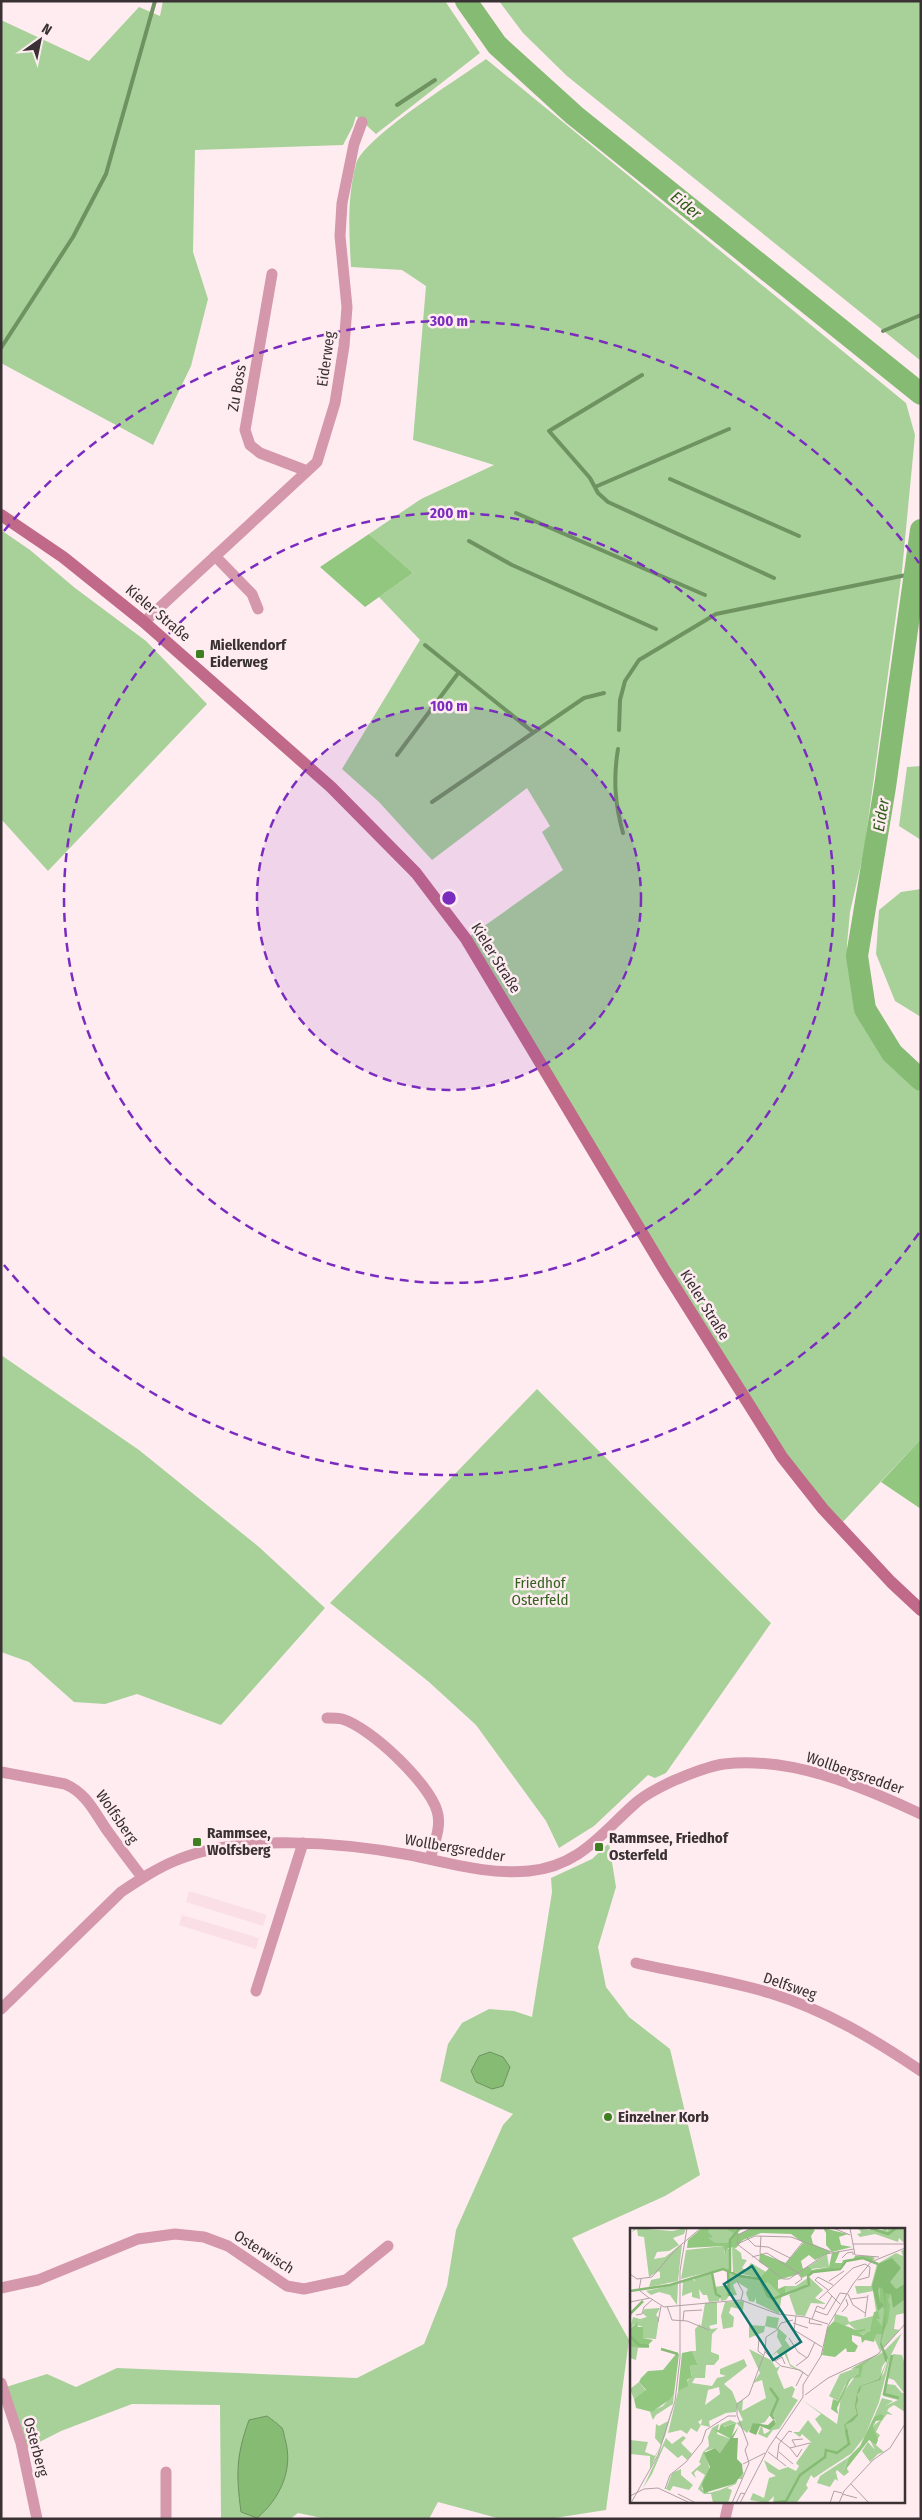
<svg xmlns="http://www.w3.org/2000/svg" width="922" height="2520" font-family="'Fira Sans Condensed',sans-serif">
<rect width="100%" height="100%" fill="#ffecf1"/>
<path fill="#fbdfe7" d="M189,1891L267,1915L263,1926L186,1902Z
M182,1915L259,1938L256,1949L179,1925Z"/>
<path fill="#a7d199" d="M163,1H445L480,53L376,134L356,116L353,126L343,145L195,150L193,252L208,299L191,366L153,445L1,363V20L89,61L139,7L160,16Z
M499,1H921V361L567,76L523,33Z
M486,59L906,403L915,435L902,571L864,851L850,912L847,944L849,974L859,1010L881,1053L921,1092V1439L839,1526L782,1457L466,939L563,870L542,832L550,826L527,788L432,860L379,802L342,769L420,640L379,597L413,573L369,534L421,499L494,465L413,440L426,286L402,270L351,267C349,233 347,198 356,164C364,137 460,78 486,59Z
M1,530L30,550L75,588L146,641L207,704L48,871L1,819Z
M921,766V840L899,826L907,767Z
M921,889V1017L895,1001L876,954L879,910L901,892Z
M1,1355L139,1450L259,1547L325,1608L221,1725L137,1694L105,1704L74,1702L29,1662L1,1652Z
M537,1389L771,1623L666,1773L655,1778L648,1775L594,1826L559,1848L546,1821L476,1725L429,1682L330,1603Z
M609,1843L616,1887L598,1947L606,1987L629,2017L670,2049L700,2175L665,2196L572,2238L629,2340L606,2510L548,2519H501L438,2502L429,2519H327L298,2513L290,2519H221L220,2405L132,2404L61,2431L22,2451L3,2388L47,2374L76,2387L117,2368L357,2378L424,2344L447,2286L456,2230L503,2125L513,2114L440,2081L448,2044L462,2023L489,2009L514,2011L532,2017L552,1892L551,1878L592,1859Z"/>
<path fill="#92c780" d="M369,534L413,573L365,607L320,567Z
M921,1439V1509L881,1482Z"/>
<path fill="#86bb74" stroke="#6f9261" d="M490,2052L503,2057L510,2067L503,2086L492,2089L476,2082L471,2071L479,2056Z
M267,2416C271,2419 278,2424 282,2428C284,2431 284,2436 285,2439C294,2469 280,2499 257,2518L241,2512C236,2474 236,2456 249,2420Z"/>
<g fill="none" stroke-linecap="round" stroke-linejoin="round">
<path stroke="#6f9261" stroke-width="4" d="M397,105L435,80
M883,331L921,315
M1,348L73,237L106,174L155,1
M642,375L549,431L590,478L598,493L608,502L774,578
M670,479L799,536
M595,487L729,429
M516,513L705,595
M469,541L512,565L656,629
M425,645L533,732
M619,730L620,700L625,681L639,660L716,614L916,573
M618,749C613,779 615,804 623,833
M397,755L459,672
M432,802L584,698L604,693"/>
<path stroke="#86bb74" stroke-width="22" d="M466,1L497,45L574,115L921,394
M921,530L885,787L857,956L865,1009L892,1053L921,1080"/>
<path stroke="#d497ab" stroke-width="11" d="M272,274L245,430L250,445L260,453L307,471
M215,556L252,594L258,609
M144,622L317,462L335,403L344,346L347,307L340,236L342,203L354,144L362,122
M327,1718C332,1718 338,1718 342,1719C370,1727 429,1783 437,1811C442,1826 434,1844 430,1859
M1,1772L65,1784C88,1794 95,1814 109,1833C120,1848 131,1863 142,1877
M636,1963C680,1973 727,1980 770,1993C825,2010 874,2039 921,2071
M256,1991L303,1843
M1,2009L121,1892C139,1880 157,1868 177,1860C240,1833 344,1843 410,1855C449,1863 489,1875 529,1871C581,1866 602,1832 638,1801C649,1792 662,1786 675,1780C690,1774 708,1766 724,1764C791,1756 861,1786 921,1814
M1,2288L38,2280L138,2239L175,2234L204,2237L228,2246L287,2286L304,2289L346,2280L388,2246
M1,2383L21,2443L37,2519
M166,2519V2472
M725,2519L729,2501"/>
<path stroke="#c16989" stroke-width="12" d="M1,515L63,557L144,622L331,787L416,873L466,939L665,1271L782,1457L823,1509L891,1582L921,1610"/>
</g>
<circle cx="449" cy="898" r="192" fill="#7b2cbf" fill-opacity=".12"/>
<g fill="none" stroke="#7b2cbf" stroke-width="2.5" stroke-dasharray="9 6">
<circle cx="449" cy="898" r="192"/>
<circle cx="449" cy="898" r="385"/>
<path d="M919 1233A577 577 0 0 1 4 1265M4 531A577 577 0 0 1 919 563"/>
</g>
<g fill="#3e8021" stroke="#ffecf1" stroke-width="2">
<rect x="195" y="649" width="10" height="10" rx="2.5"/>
<rect x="192" y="1837" width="10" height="10" rx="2.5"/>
<rect x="594" y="1842" width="10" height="10" rx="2.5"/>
<circle cx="608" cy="2117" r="5"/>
</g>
<g text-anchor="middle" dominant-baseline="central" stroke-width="5" stroke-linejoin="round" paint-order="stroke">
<g font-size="15" fill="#393134" stroke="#ffecf1">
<text transform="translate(326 359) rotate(-82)">Eiderweg</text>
<text transform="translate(237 388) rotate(-80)">Zu Boss</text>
<text transform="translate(158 613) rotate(40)">Kieler Straße</text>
<text transform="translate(496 958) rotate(58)">Kieler Straße</text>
<text transform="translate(705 1305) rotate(58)">Kieler Straße</text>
<text transform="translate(855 1773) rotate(19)">Wollbergsredder</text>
<text transform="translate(117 1817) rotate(55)">Wolfsberg</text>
<text transform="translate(455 1848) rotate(10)">Wollbergsredder</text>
<text transform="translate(790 1986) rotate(19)">Delfsweg</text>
<text transform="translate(264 2252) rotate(32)">Osterwisch</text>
<text transform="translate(36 2447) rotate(75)">Osterberg</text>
</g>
<g font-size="15" font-weight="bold" fill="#393134" stroke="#ffecf1" text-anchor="start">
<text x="210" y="645">Mielkendorf<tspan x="210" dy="17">Eiderweg</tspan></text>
<text x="207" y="1833">Rammsee,<tspan x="207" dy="17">Wolfsberg</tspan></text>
<text x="609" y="1838">Rammsee, Friedhof<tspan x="609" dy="17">Osterfeld</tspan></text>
<text x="618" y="2117">Einzelner Korb</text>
</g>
<g font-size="15" fill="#32631e" stroke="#ffecf1">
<text x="540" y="1583">Friedhof<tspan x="540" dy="17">Osterfeld</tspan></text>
</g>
<g font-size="16" font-style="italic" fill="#2a5b14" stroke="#ffecf1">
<text transform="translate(686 205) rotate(39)">Eider</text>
<text transform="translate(881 815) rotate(-81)">Eider</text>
</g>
</g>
<g transform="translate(630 2228)">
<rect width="275" height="275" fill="#ffecf1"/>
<path d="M4,0L42,3L56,0L54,6L43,10L49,17L39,23L27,24L24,31L35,29L52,16L48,53L19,59L21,52L30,50V45L29,43L19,49L14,9L8,8L7,1L2,4ZM77,0H109L99,15H58ZM225,0L249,3L257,0L258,4V0H265L258,6L266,0H275V16L269,10L268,14L245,6L230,9L227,6L231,5L230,2ZM94,18L95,27L96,21H101L100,43L92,41L51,51L56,22ZM102,18L111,25L112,31L117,32L112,40L116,42L121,35L136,44L135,47L130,50L103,44ZM275,21V85L266,87L264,101L270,102L250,123L240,101L239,105L231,107L229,105L236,103L235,100L226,102L219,96L214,98L204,93L205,86L217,89L219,94L243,88L246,83L243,63L227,66L225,58H241L247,36L266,25L273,28L271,23ZM197,26L199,39L181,41L179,38ZM99,44L129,51L139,69L145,71L139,68L134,56L138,53L152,66L149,86L126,75V70L124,74L119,73L116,65L118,61L107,54L103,57L107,67L99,68L96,72L91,73L90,69L89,73L79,74L77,67H73L69,61L70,71L62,69V64L52,68L53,54L63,51L65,54L64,50L81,45L84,59L98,57ZM179,49L193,62L185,70L196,76L181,75L175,88L166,87L159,67L168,60L159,65L155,66L154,62L155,58H166ZM48,56L47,77L40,67L29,64L21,67L16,63ZM114,73L113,82L101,79L99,85L104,89L103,99L93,101L91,88L95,74ZM87,74V96L79,98L81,101L88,100L82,106L81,124L89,127V131L84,137H76L75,150H65L62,155L82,158L87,150L96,148L90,146V141L114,131L117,138L94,156L102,163L107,175L113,172L112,183L136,170L132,152L123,155L130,145L119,121L141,132L146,140L150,138L147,144L154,161L162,158L165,161L162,169L168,172L149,201L143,202L137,210L128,206L130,200L132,198L134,206L138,204L146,196L144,188L140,187L135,194L127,197L125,195L117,205L106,195L93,199L91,196L100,192L107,195L113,192L107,180L106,184L96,185L79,193L80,199L71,197L72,191L68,194L71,197L67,204L61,200L57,206L51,202L38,205L48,163L62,148L60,138L68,137L62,123H66L65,101L70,96L71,99L75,75ZM89,159L90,166L75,177L78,162ZM30,80L26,87L29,90L26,111L13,110V99L4,96L0,101L3,89L10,91L17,89L12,85L15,81ZM137,88L149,90L147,101L135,98L134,104L119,110V97L135,98ZM148,100L157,108L155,112L161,120L156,123L160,136L177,147L160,138L154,125L151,130L147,124L141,128L152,118L147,109ZM272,105L261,127L249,174L235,208L222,225L190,246L184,250L181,247L176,257L178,260L167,274L169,275H143L144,268L137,275L120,272L123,265L134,270L139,250L146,248L138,243L134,232L149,242L158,239L166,243L169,238L166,235L181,214L172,206L170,209L163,204H169L178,192L189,206L192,201L185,191L191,186L171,171L207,196L211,168L226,147L215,157L208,173L199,168L210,146L226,140H230L229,146L231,149L232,137L253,124L257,131L252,139L250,151L232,157L249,152L254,145L258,131L254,123ZM19,118V120H8L4,144L6,132L0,130V119ZM263,126L272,127L275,137V184L264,177L259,180L257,183L263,187L257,186L251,194L246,204L250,207L247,212L243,198L254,189H244L252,170L263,173L255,178L268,172L253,168L257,156L265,157L272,165H274L264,152L258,150ZM9,154L16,163L4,171L0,161ZM44,165L43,176L35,208L20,241V228L0,226V212L18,214L15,224L25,228L31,217L25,210L26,196L29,198L38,193L43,176L26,187L23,192L20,184L33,178ZM89,196L87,206L101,211L90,225L85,220L75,223L80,242L72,261L79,265L90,262L104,256L106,251L114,244L112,251H108L106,256L97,260L102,262L98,275H83L81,266H74L68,261L75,247L67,242L64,245L66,250L61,245L71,236L69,234L73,224L79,218L78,209L82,200ZM53,208L56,210L51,215L62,226L57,232L52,227L48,230L34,218L22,246L13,260L36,210L42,216ZM240,212L254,224L248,226L240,234L232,223L238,214L245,222ZM219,229L213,244L216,239L219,244L214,248L207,242L204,247L206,244L208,253L205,251L200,259L187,255L190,248ZM51,241V247L63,257L59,262L43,258L40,263L36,261L42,245Z" fill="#a7d199" fill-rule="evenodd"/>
<path d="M72,0H79L78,4L83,9L78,10L85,15H98L104,5L94,0H117L107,3L109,6L122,0H181L185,2L181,8L183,16L201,24L185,32L179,27L171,33L173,41L179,38L182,42L199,39L202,25L210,23L205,35H212L213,32H223L225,28H239L245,30L242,33L232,30L223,33L216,32L209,40L184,44L172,50L169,46L148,52V61L155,58V66L159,65L152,68L138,54L134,56L130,50L139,40L129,34L130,25L156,35L173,15L161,6L131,5L113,12L106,20L100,19L96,22V27L93,18L57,20L58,12ZM193,0L218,6L209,9L211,17L222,19L202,24L196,17V5ZM250,59L262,60L258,73L260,77L258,94L252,106H246L244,114L235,112L232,115L231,109L222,107V113L228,118L225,124H217L216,120L205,129L192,127L197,100L204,93L226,102L235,100L236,103L229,105L233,107L240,103L244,84L248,83L250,91H246L252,98L254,82L250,74ZM7,94L8,99H13V110L23,112L16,119H0V101ZM62,123L68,137L60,138L62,149L57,152L58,158L48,163L52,125ZM253,123L233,137L231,149L221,150L207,180L208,186L201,181L203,171L208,173L218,152L229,146V140L221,141ZM46,126H49L44,166L39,172L22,184L6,180L4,171L16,162L9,154L11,150L18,143L33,142ZM251,186L254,188L252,192L246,193L243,198L248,212L246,217L239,212L213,245L219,229L230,218L244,189ZM106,195L101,211L84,202H89L91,196L94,199Z" fill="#92c780"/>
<path d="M262,30L271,40L260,54L266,61L275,56V71L263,80L261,66L255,65L256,82L255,98L251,114L258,130L257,133L250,152L231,158L230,163L227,166L228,172L226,178L228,187L223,193L215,197L218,203L217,205L214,197L227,186L225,178L227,165L230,158L249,151L256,135L250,116L256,82L253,61L250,59L248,62L250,74L254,77L248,83L242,58L248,36ZM144,191L146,196L140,202L130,198L126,207L119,204L123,195L138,197ZM109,198L103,210H108L107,231L112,236L113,245L104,256L74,265L72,256L80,239L74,225L85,220L90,225Z" fill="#86bb74"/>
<path fill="none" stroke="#86bb74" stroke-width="2.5" d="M240,0L258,6L266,0M98,44L99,68M100,44V12L110,0M82,45L86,66L91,69M0,63L40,57L93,41L110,48L130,51L138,68L143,71L179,57L178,48L183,44L210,41L216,33L233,30L248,36M0,86L13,73M0,108L9,117L19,118M31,121L48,126M262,127L254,166L269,170M140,160L148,171L141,187L144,191M143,275L156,273L170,247L195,229L196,222L207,225L219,216L216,202"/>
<path fill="none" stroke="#b0a1a5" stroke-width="1" d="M203,0L220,7M220,0L225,27L249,29M117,10L125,18L138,19L160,30M107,16L153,51H159L196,26L224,21M107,16L125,8L161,9L202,24M107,16L108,7L121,0M223,16H275M130,25L131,8M122,29L137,25L168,45M212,30L217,25L223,24V27M156,35L172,15M0,46L7,51L22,49L46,21L71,0M11,51L9,62L19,70M228,52L239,49L240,39M107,53L113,64L111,72M199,53L214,43M165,56L172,51L168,45M198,62L185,52L188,49L203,57M197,63L210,76M218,66L223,77L235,85M189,71L223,40L235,36L240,39M221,71L237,69M0,74L20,70L34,79L111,72L148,86L175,89L198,96M37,78L42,92L57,93L79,102M185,83L197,87L210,65L217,66M212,84L218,77L216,71M6,87L12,86L14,79L23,71M166,88L164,102L192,119M235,89L238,67M180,90L179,95L192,97M182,91L187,78L194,81L202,68M53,93L54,83L72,82M28,94L31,78M163,95L178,100M129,110L128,123L133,127M159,110L168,124L177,130M135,124L151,138L170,142L178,148M145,133L152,129L155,136M166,138L178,129L185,114M166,158L173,144M175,167L198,150L247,127L275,96M173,169V157L191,128L198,98L223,56L241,34L275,20M146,209L160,220L180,215M166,219L162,212L173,211M160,220L167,229L172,221M138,224L156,238M149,224L163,236M147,231L149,216L159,203L162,204M113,236L135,225M221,256L239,275M35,261L40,247L56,234L72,214L76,202L98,188H106M48,266L66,275M212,266L227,270M0,268L14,261L28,260L60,275M1,275L28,227L45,173L50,130V43L57,0M102,275L119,235L115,222L118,216L107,187V176L119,167L135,124L136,109L147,102L151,95L163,92M106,275L111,265L115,266M110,275L139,219L173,169M200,275L204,263L212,265M209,275L214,263L243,232L260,220L275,196"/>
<path fill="#0f766e" fill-opacity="0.15" stroke="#0f766e" stroke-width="2.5" d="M122,38L171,114L143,132L94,56Z"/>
<rect width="275" height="275" fill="none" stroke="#393134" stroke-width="2.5"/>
</g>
<circle cx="449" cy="898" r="8" fill="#7b2cbf" stroke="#ffecf1" stroke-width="2.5"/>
<g font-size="15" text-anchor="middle" font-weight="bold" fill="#7b2cbf" stroke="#ffecf1" stroke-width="5" stroke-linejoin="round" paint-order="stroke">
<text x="449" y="326">300 m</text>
<text x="449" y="518">200 m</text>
<text x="449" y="711">100 m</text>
</g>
<rect width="922" height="2520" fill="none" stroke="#393134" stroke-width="5"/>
<g transform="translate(40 40) rotate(33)" stroke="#ffecf1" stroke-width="4" paint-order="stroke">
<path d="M0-4L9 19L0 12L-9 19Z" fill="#393134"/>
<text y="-8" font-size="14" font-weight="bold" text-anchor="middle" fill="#393134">N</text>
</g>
</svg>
